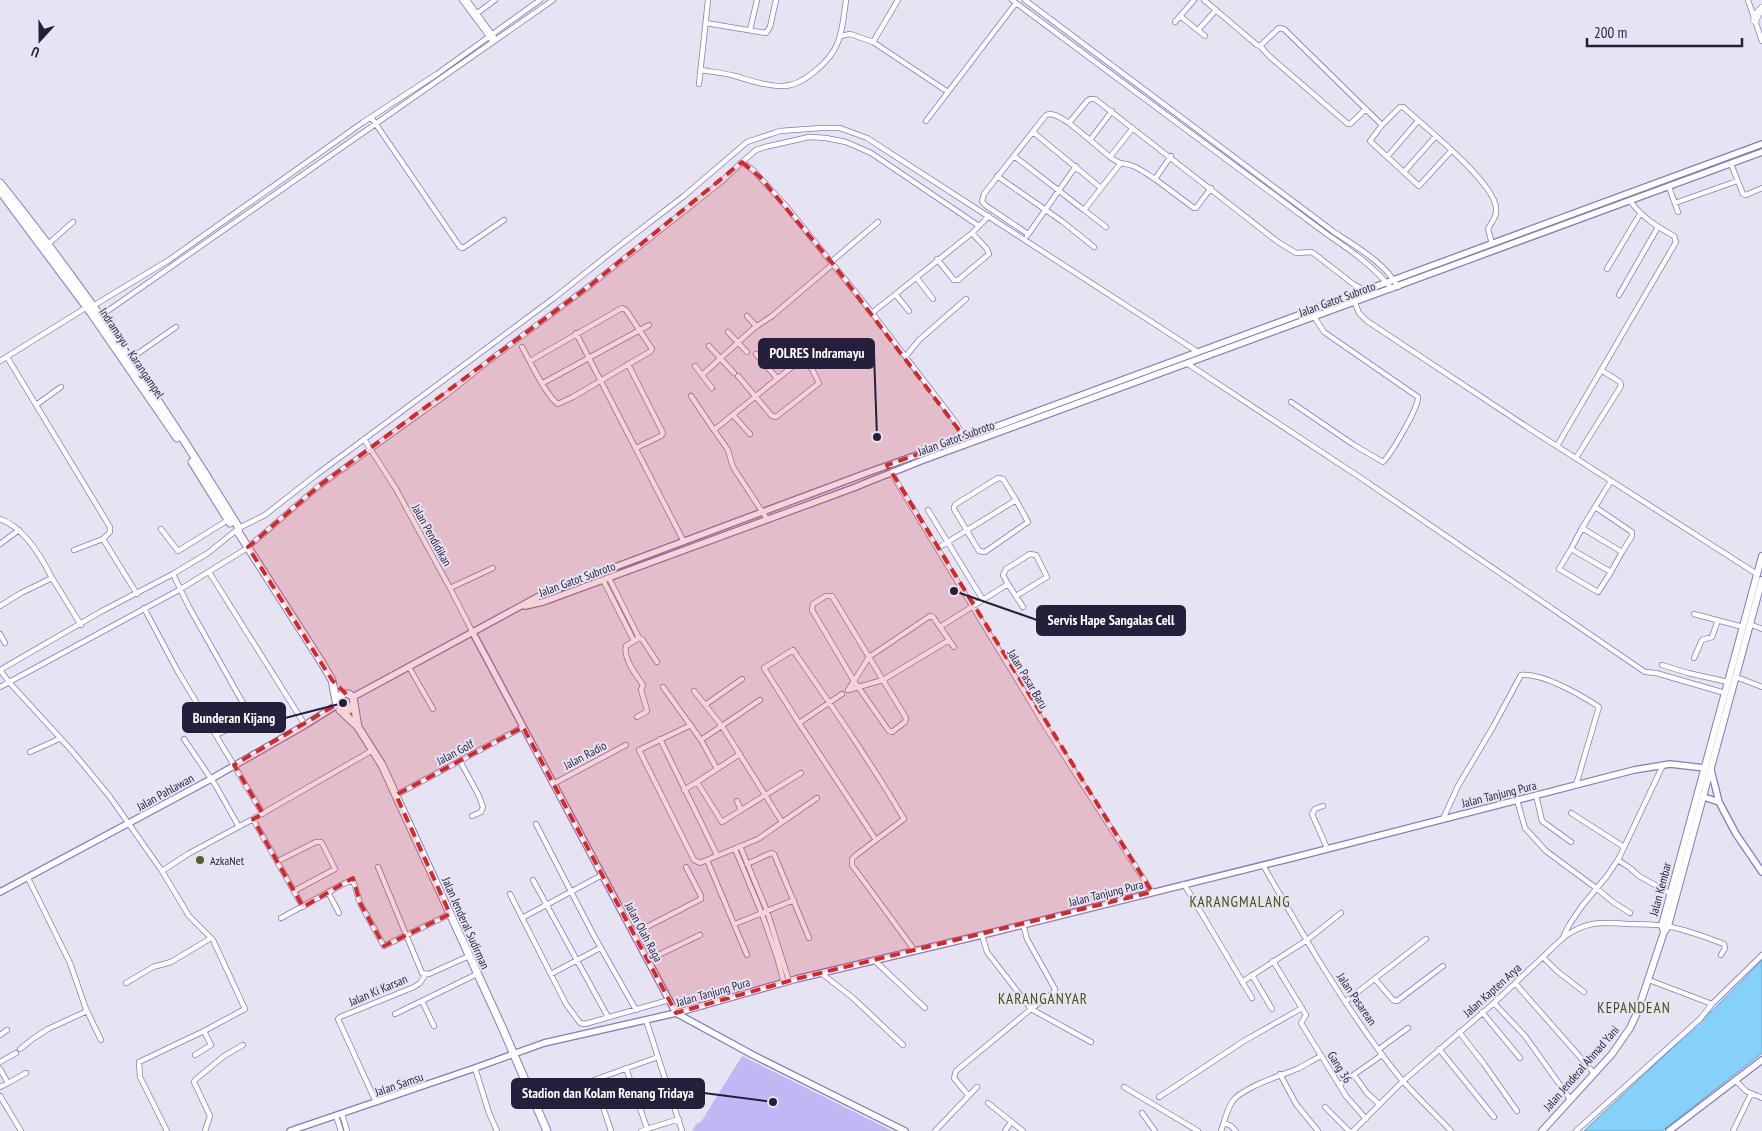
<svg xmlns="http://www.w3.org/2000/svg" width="1762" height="1131" font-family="'PT Sans Narrow',sans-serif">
<rect width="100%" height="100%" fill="#e6e4f3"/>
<path fill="#c2b7f4" d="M742,1056L892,1131H692L697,1123L701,1122Z"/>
<path fill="#86d1f9" stroke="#699cc0" d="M1762,960V1053L1662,1131H1584L1718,1005Z"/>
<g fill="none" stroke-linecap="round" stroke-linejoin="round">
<g stroke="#8779bf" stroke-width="6">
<path id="minor" d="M462,0L491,39
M467,0L494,37
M1012,0L1328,235C1352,251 1374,267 1392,289
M1025,0L1334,232C1357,247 1385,263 1398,287
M1204,0L1257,45L1260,46L1279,28L1284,29L1382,125L1400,107H1403C1424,126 1494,182 1496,208C1497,217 1492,221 1488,229L1492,244
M1748,0L1762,41
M476,14L495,0
M1180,16L1205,36
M1175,22L1194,0
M706,23L766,33L770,27L776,0
M750,30L757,0
M1198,30L1216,10
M840,36L850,34L873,42L948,92
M873,42L898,0
M1260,46L1269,56L1348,124H1350L1366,109
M701,70C712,72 724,73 735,76C749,80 765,86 780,86C801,88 831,61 838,42C843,29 844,14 846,0
M699,84L708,0
M371,117L460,247L463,248L504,220
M926,121L1016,3
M1069,123L1090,140
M1382,125L1370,141L1419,186L1451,151
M1133,128L1110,157C1122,166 1122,162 1133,166C1141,169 1148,175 1155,179
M1033,132L1101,188
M1014,156L1084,210L1120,164
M1171,156L1155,179L1194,208H1196L1211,188
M1110,157L1090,140L1112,111
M1387,157L1418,121
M742,162L756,150L765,147L809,137L826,138L846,142L871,153L979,226
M1731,164L1743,194L1746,195L1762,188
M1404,172L1435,137
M997,176L1063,222L1094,247
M1669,187L1678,212
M1675,203L1737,181
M1084,210L1106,227
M1028,234L985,205L982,201L984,194L1046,115C1054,112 1062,119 1069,123L1087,101L1090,99H1095L1278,242L1296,253L1312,252L1353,284L1364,290
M1027,236L1076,166
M47,245L73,222
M937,259L954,280H958L989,254L987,249L972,233
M831,262L878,222
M1607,269L1640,214
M916,277L933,299
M896,295L909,311
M1619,295L1658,227
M1355,303L1359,313L1367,321L1530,429L1757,574
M872,313L954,420L965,438
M747,316L756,326
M99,317L553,0
M728,332L747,352
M576,333L684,542
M709,346L734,373
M522,347C530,361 546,396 558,404L573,397L651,351L652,349L626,310L622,308L530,361
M756,354L777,378
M906,356L919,340L966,299
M7,357L110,527V532L103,539L137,594
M130,359L176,327
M0,361L87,307L93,306L169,260L362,123L437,74L540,0
M628,364L663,433L661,436L636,448
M1188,364L1361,478L1645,672L1656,673L1725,693
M695,366L712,388
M702,375L754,328L772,316L833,264
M738,376L772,416L776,417L819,383L812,369L803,358
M543,383L649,325
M691,396L714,430
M1291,402L1354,445L1383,462C1391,454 1419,407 1418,397L1324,332L1315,318
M36,405L61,387
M733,415L750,434
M364,439L396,489L450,588L473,633
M1557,446L1676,242L1674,236C1656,226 1643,218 1630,201
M1576,458L1621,386L1620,382L1601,370
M892,474L1047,729L1152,892
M1595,507L1632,532V536L1622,552L1582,528L1611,481
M928,510L983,600
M0,519C24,527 41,556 52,578L21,593L0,606
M767,519L733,467L728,450L714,430L803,358L796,356L787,345
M1582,528L1571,549L1611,572L1622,552
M161,529L178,551L228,520
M0,544L19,530
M248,547L319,486L446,395L490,360L592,284L721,182L742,162L753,170L785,205L872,313L972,233L989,216
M938,548L1016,500L1003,479L998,478L956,504L954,507V509L979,551L985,552L1028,522L1016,500
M1571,549L1559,569L1598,592L1611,572
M74,550L103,539
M209,572L305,725
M173,574L189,607L248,712L247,720L216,735
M52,578L81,625
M609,578L639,638
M603,580L634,641
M1008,584L1003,575L1006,569L1030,554L1036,555L1047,577L1016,596
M450,588L493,568
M144,608L177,670L263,814
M1694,614L1743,627
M1749,624L1762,629
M940,627L954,647
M0,634L5,643
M1694,658L1702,640L1712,637L1718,620
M1662,665L1688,673L1728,682
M409,667L433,709
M1736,677L1762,687
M0,687L179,590L249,547
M663,687L701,740L717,769
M848,690L854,681L889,731L892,732L905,722L906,718L869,657L854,681L812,610L813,604L826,596H832L869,657L930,616L933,617L940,627L1008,584L1023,607
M848,690L883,680L949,640
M694,691L722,726L782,822
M705,705L742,679
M637,717L646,712L647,710L641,690L643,685C636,675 623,658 626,646L639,638L642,639L657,662
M799,723L876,840L904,819C870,761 831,705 793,650L764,668L799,723L842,694
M691,725L639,750L694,860L700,863L707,860
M184,739L216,786L239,827
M660,739L717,855
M701,740L760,700
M373,750L253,819L188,854L162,871L110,797L73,752L9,682L0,670L102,611L173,574L208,553L239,528L265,515L316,475L554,298L623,243L684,196L747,142L780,131L821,128H840L867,138L1198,352
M30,752L59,739
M460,761L479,796L483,807L481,812L472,816
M697,782L740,754
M553,784L626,745
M684,790L697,782L722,822L801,773
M396,795L523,727
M1536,795L1542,821L1571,842
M1517,800L1525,828L1546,851L1596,888L1613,902L1630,913
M737,801L741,810
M1323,806L1315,809L1312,814L1327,848
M1571,813L1624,847
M253,819L303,907
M1443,819L1458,786L1493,727L1521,675C1543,673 1581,695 1599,707L1576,785
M536,824L593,934L636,1010
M876,840L855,856L852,859V865L915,951
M740,846L767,911L789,981
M735,849L762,914L777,957L784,983
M1618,860L1630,868L1639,876L1671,894
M278,861L316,842H321L323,845L335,869L294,891
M747,864L771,853L774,854L809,938
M1263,865C1304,937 1349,1015 1401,1079C1417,1097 1435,1114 1451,1131
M378,867L422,973L429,974L469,956
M162,871L189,916L213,940L245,1009L204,1031L139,1062L140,1077L167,1131
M28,878L70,963L86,1009L101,1040
M533,880L608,1017
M1184,884L1252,998
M328,892L339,913
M510,894L566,1004L580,1023L585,1024L669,1000
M281,918L345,883L351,881L354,883L360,903L384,946L450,914
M522,918L602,875
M735,924L794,900
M633,934L701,899V896L686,867
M982,935L987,952L1031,1009L1054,992L1055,989L1027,939L1023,924
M1564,935L1569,925L1582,906L1607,876L1619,858L1663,765
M747,955L707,860L758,839L817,798
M1543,957L1557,971L1584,992
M648,960L700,935
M874,960L925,1008
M1273,961L1306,1015L1301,1023L1346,1096L1366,1119
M821,973L853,998L903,1045
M551,974L600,948
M1252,975L1272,1009
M1375,979L1393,1000L1397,1001L1443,966
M1649,980L1712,1004
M1242,982L1307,940L1341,913
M126,983L153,967L171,962L211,938
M1515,983L1594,1073
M422,1001L434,1026
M1346,1001L1426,939
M1494,1003L1525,1036L1570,1099
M1482,1012L1520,1058
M395,1014L477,974
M646,1020L682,1131
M1459,1032L1484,1064L1517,1111
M0,1035L7,1030
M20,1049L34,1038L48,1029L85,1012L86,1009
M1379,1049L1408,1028
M1439,1049L1494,1117
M195,1055L211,1045L204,1031
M0,1062L16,1053
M475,1068L489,1113L497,1131
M626,1068L648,1131
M0,1069L8,1083L0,1087
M1280,1074L1296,1104L1318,1131
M1354,1075L1367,1093L1379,1104
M1735,1080L1746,1091L1762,1098
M8,1083L26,1073
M1339,1085L1382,1055
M1124,1087L1198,1131
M968,1095L954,1078L956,1071L1031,1009L1091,1042
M0,1096L21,1131
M1159,1097L1244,1041L1302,1008
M376,1102L338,1019L340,1017L414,987L420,983L425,975
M988,1103L1023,1131
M1325,1107L1349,1131
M1142,1113L1155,1131
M342,1114L347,1131
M336,1116L341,1131
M1224,1123L1231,1126L1236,1131
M205,1131L210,1116L194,1082L195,1080L224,1056L243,1045
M611,1131L594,1080L658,1057
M641,1131L679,1119
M935,1131L977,1087
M1005,1131L1011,1122
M1221,1131C1224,1122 1227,1110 1232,1102C1241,1088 1282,1075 1297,1069C1305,1065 1313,1060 1321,1056
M1353,1131L1403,1081L1494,1003L1564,937C1586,921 1601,922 1627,924C1639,924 1653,924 1665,926C1686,929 1705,937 1724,944L1725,948L1721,955
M1576,1131L1700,1019L1712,1004L1762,955
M1733,1131L1751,1094"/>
</g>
<g stroke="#8779bf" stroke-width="8">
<path id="tertiary" d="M525,606L543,602L856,487C876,478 897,471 918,462L1762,152
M473,633L676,1013L753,1055L905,1131
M353,697L543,594L872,471L965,438L1762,144
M1711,770L1719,802L1736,834L1762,872
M1704,797L1719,802
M0,892L211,779L305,725L337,705
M290,1131L475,1068L544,1043L676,1013L796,979L982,935L1292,858L1634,770L1670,764L1705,768
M1669,1131L1762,1060"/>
</g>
<g stroke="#8779bf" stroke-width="8">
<path id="secondary" d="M1664,932L1662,925L1762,556
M1542,1131L1612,1054L1630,1028L1637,1013L1664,932L1668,926L1762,580"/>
</g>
<g stroke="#8779bf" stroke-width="9">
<path id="primary" d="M0,183C88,292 166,409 239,528L238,532L247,546L322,663L332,680L336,701
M0,191L91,313L177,438
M192,462L230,523
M336,701L342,694H349L353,697L358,727
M340,710L358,727L382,765L502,1027L547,1131
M340,710H349L354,703"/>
</g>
<g stroke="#8779bf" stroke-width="9">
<path id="trunk" d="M1755,20L1757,14L1762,9"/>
</g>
<use href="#minor" stroke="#fff" stroke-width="4.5"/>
<use href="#tertiary" stroke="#fff" stroke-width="5.5"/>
<use href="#secondary" stroke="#fff" stroke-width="6"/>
<use href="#primary" stroke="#fff" stroke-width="7"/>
<use href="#trunk" stroke="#fff" stroke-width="8"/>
</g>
<path fill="#d62828" fill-opacity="0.2" stroke="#d62828" stroke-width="4" stroke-dasharray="10 6" stroke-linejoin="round" d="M742,162L760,177L833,264L965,438L887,465L1152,892L796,979L676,1013L523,727L396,795L450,914L384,946L360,903L353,878L303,907L253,819L263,814L234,765L349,697L332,680L248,547L319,486L592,284Z"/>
<circle fill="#5a5e2b" stroke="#e6e4f3" stroke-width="2" cx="200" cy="860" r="5"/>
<g text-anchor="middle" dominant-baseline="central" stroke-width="4" stroke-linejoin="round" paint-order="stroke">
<g font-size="12" fill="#261f3c" stroke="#e6e4f3">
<text transform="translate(1337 299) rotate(-20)">Jalan Gatot Subroto</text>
<text transform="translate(132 353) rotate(56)">Indramayu - Karangampel</text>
<text transform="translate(956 438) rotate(-20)">Jalan Gatot Subroto</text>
<text transform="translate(432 535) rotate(61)">Jalan Pendidikan</text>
<text transform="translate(577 579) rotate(-20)">Jalan Gatot Subroto</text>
<text transform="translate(1028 679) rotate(59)">Jalan Pasar Baru</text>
<text transform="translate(455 752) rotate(-28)">Jalan Golf</text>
<text transform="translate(585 755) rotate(-28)">Jalan Radio</text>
<text transform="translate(165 792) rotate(-29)">Jalan Pahlawan</text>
<text transform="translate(1499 794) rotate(-14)">Jalan Tanjung Pura</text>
<text transform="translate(1660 889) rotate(-75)">Jalan Kembar</text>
<text transform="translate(1106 893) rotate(-14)">Jalan Tanjung Pura</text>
<text transform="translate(466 923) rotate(66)">Jalan Jenderal Sudirman</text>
<text transform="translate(644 932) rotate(62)">Jalan Olah Raga</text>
<text transform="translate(378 990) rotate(-23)">Jalan Ki Karsan</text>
<text transform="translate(1492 990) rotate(-42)">Jalan Kapten Arya</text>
<text transform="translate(713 992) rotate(-16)">Jalan Tanjung Pura</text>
<text transform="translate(1357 999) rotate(56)">Jalan Pasarean</text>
<text transform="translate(1340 1067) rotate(58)">Gang 36</text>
<text transform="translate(1581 1068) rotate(-49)">Jalan Jenderal Ahmad Yani</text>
<text transform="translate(399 1084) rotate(-19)">Jalan Samsu</text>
</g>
<g font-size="12" fill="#261f3c" stroke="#e6e4f3" text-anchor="start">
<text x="210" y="860">AzkaNet</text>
</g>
<g font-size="15" letter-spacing="1" fill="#4c4f14" stroke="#e6e4f3">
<text x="1240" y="901">KARANGMALANG</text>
<text x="1043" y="998">KARANGANYAR</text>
<text x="1634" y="1007">KEPANDEAN</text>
</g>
</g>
<path fill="none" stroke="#261f3c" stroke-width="2" d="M877 437L874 353M954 591L1037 620M343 703L285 718M773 1102L704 1093"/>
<g fill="#261f3c" stroke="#e6e4f3" stroke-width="2">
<circle cx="877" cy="437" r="5"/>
<circle cx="954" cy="591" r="5"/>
<circle cx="343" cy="703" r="5"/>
<circle cx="773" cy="1102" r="5"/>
</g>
<g fill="#261f3c" stroke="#261f3c" stroke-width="2">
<rect x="759" y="339" width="115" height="29" rx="5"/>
<rect x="1037" y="606" width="148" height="29" rx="5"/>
<rect x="183" y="703" width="102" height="29" rx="5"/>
<rect x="512" y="1079" width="192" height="29" rx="5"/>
</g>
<g font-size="14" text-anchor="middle" font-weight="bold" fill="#fff">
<text x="817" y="358">POLRES Indramayu</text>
<text x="1111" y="625">Servis Hape Sangalas Cell</text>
<text x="234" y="723">Bunderan Kijang</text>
<text x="608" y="1098">Stadion dan Kolam Renang Tridaya</text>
</g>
<g transform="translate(40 40) rotate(201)" stroke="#e6e4f3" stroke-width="4" paint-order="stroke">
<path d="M0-4L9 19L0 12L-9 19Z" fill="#261f3c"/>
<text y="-8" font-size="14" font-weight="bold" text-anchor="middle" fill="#261f3c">U</text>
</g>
<path d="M1587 38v8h155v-8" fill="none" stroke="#261f3c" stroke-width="2.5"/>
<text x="1594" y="38" font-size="15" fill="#261f3c" stroke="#e6e4f3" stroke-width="4" paint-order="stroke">200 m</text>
</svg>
